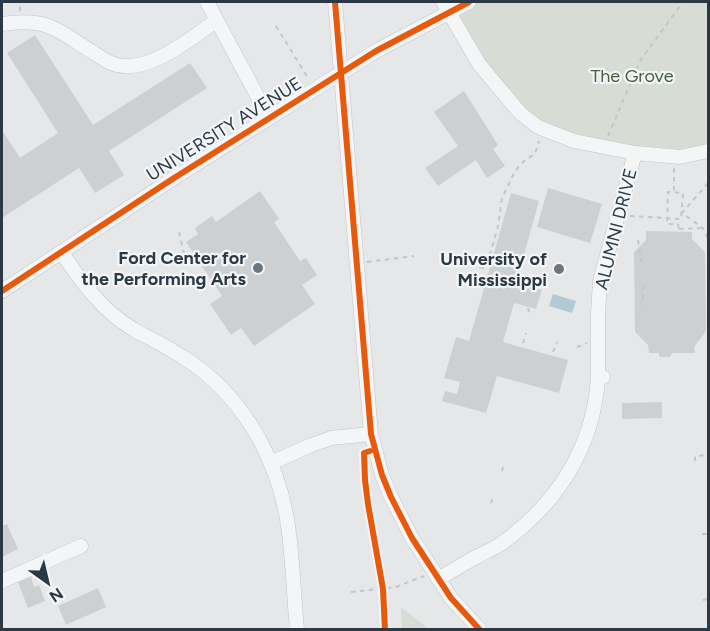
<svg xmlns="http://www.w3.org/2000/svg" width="710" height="631" font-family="Figtree,sans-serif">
<rect width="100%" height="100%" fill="#e5e7e9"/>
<path fill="#d7ddd5" d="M469,2H708V151L680,157L574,141L520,113L448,12Z
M401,607L429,629H402Z"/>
<path fill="#b3cad5" d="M553,294L576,301L572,313L549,306Z"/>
<path fill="#cdd0d2" d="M35,35L93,125L190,63L207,88L109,151L124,175L95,193L79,168L2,218V130L20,158L58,133L7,53Z
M464,91L498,145L493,149L505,166L487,178L476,160L438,186L425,168L458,146L434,112Z
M548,188L602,204L590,243L537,227Z
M260,191L279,219L274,222L300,261L306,258L317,275L302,285L315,304L254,346L241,328L231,335L210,304L222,296L186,242L198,234L195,228L212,216L216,222Z
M511,193L539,201L516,283L542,290L536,309L514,303L503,342L568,360L559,393L497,376L486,413L442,401L445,391L457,394L460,382L444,378L456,337L469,341Z
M646,231L692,232V239L705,252L706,331L694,347L695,353H672L670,357H661L659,356V353H649L648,345L635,332L634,252L646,240Z
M662,402V418L622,419V403Z
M7,524L18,549L2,557V526Z
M31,577L34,587L39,585L45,601L28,608L18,582Z
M98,588L106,607L66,625L58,606Z"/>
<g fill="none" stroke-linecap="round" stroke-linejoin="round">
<g stroke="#c3c5c7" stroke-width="15">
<path id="minor" d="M207,2L269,118
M335,2L371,434L382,475L391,497L412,538L451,598L480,630
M443,2L479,64L520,113L538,127L574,141L635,153L680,157L708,151
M2,24C48,17 57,30 94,53C103,59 113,66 124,66C154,69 193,37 217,20
M376,51L469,2
M62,253C81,281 102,311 133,329C140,334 149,337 157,342C169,348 181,356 192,363C248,403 281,466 289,533C293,565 294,598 297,630
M2,291L174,178L312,91
M598,377V313L600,281L635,153
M271,463L309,446L331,438L371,434
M438,579C450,572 462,565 474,558C483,553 494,549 502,543C558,503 594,446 598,377H603
M2,581L81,546"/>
</g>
<path stroke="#c3c7c9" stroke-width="2" stroke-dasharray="4.5 4.5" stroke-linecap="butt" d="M20,11V2
M276,26L308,78
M608,136L640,61L683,2
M674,168V192
M708,183L682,213L703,228L708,239
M630,216L681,219L683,193L668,192L667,224H678L679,232
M679,229L703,228
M179,232L185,258
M638,240L642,266
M367,262L414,256
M471,264L483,268L491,251L498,226L502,198L515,171L524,161L535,154L539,141
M643,286V305
M528,308L530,316
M523,343L526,333
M577,347L587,343
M553,352L557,342
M695,461V456L708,455
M502,471L504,463
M491,503L494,495
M702,534H708
M351,592L396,587L424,576
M703,600L708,599"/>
<use href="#minor" stroke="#f4f5f6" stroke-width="14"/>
<g stroke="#c3c5c7" stroke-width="15" stroke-linecap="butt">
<path id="minor-bridge" d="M312,91L376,51"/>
</g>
<use href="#minor-bridge" stroke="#f4f5f6" stroke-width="14"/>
<g stroke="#f3f6f8" stroke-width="10">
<path id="cycleway" d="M335,2L371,434L382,475L391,497L412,538L451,598L480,630
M2,291L174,178L376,51L469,2
M370,451L364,453L365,480L368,504L383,589L385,630"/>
</g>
<use href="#cycleway" stroke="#e8590c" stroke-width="6"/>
</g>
<g fill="#6b767e" stroke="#f3f6f8" stroke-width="2">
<circle cx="258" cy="268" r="6"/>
<circle cx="559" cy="269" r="6"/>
</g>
<g text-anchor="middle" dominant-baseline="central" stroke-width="4.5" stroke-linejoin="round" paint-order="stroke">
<g font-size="18" fill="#476037" stroke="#f3f6f8">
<text x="632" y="76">The Grove</text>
</g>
<g font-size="18" fill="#2a3944" stroke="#f3f6f8">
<text transform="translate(224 129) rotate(-32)">UNIVERSITY AVENUE</text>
<text transform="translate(616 229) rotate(-76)">ALUMNI DRIVE</text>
</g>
<g font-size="18" font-weight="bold" fill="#2a3944" stroke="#f3f6f8" text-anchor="end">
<text x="246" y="258">Ford Center for<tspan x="246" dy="21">the Performing Arts</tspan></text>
<text x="547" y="259">University of<tspan x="547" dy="21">Mississippi</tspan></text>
</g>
</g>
<rect width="710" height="631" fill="none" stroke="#2a3944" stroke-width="6"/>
<g transform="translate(48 583) rotate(146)" stroke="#f3f6f8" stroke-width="4.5" paint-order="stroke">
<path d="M0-4.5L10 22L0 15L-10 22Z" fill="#2a3944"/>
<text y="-9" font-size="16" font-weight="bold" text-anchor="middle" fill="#2a3944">N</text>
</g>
</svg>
